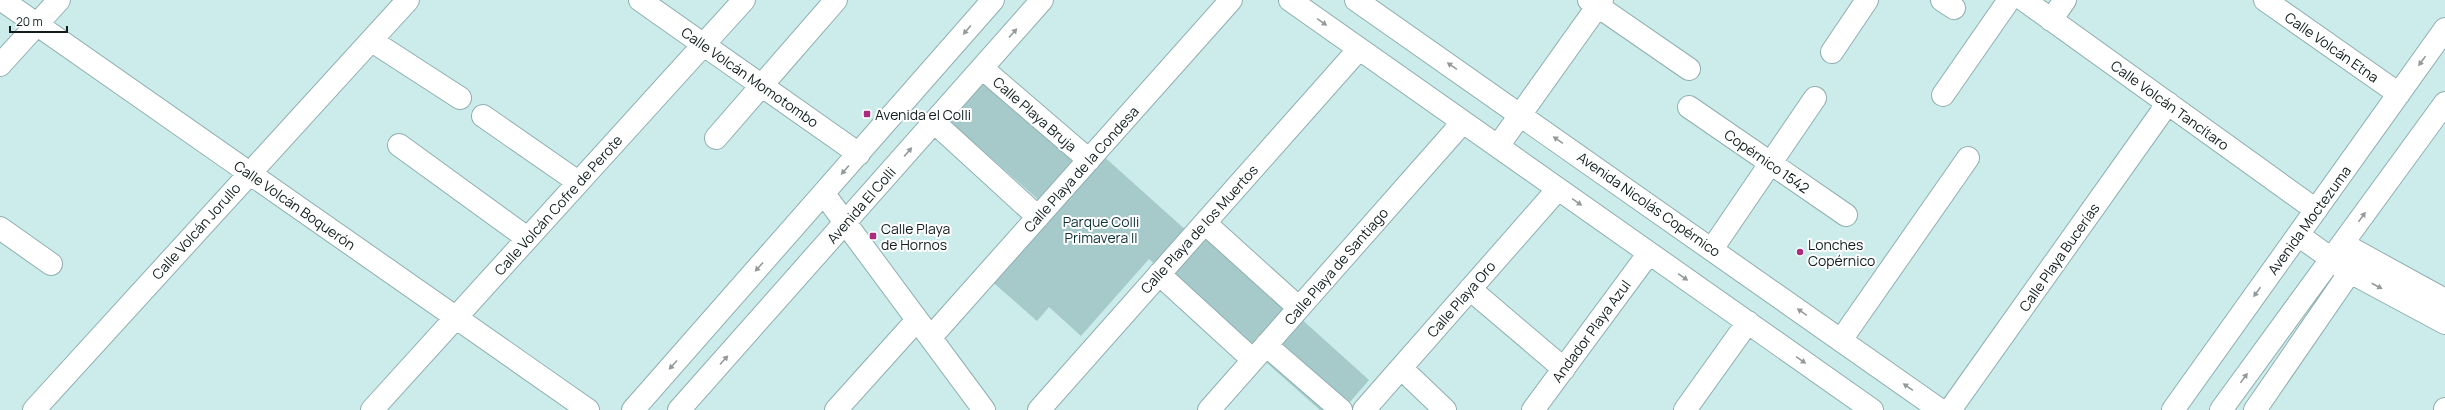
<svg xmlns="http://www.w3.org/2000/svg" width="2445" height="410" font-family="Manrope,sans-serif">
<rect width="100%" height="100%" fill="#ccecec"/>
<path fill="#a6caca" d="M986,80L1100,153L1198,241L1206,233L1369,380L1343,410H1320L1149,259L1081,336L1049,307L1037,321L988,278L1049,209L949,121Z"/>
<g fill="none" stroke-linecap="round" stroke-linejoin="round">
<g stroke="#8faeae" stroke-width="24">
<path id="minor" d="M2,0L588,410
M640,0L859,154
M1290,0L1872,410
M1356,0L1940,410
M1589,0L1689,69
M1942,0L1954,8
M2024,0L2316,210
M2265,0L2399,94
M2051,20L2065,0
M372,41L460,98
M1832,52L1867,0
M0,65L59,0
M982,68L1089,160
M1943,95L2009,0
M1689,107L1846,215
M483,116L578,182
M934,122L1038,217
M716,138L836,0
M399,145L527,238
M1498,146L1602,0
M824,194L984,410
M1205,223L1299,308
M0,228L51,264
M2298,235L2350,272L2445,323
M2343,244L2445,300
M1712,249L1815,98
M1159,274L1253,360
M1470,289L1564,369
M931,337L1231,0
M1841,340L1968,158
M1266,345L1341,410
M1401,368L1445,410
M34,410L408,0
M372,410L744,0
M633,410L993,0
M679,410L1042,0
M836,410L917,320
M1039,410L1359,49
M1209,410L1463,122
M1364,410L1558,189
M1533,410L1649,253
M1685,410L1748,322
M1950,410L2168,103
M2173,410L2445,29
M2221,410L2445,103
M2255,410L2350,272
M2445,410V409"/>
</g>
<use href="#minor" stroke="#fff" stroke-width="22"/>
</g>
<defs><path id="oneway-solid" d="M-6-.8H1V-3.2L6.5 0L1 3.2V.8H-6Z"/></defs>
<g fill="#949999">
<use href="#oneway-solid" transform="translate(1322 22) rotate(35)"/>
<use href="#oneway-solid" transform="translate(967 30) rotate(131)"/>
<use href="#oneway-solid" transform="translate(1013 33) rotate(-48)"/>
<use href="#oneway-solid" transform="translate(2422 61) rotate(126)"/>
<use href="#oneway-solid" transform="translate(1452 66) rotate(-145)"/>
<use href="#oneway-solid" transform="translate(1558 140) rotate(-145)"/>
<use href="#oneway-solid" transform="translate(908 152) rotate(-49)"/>
<use href="#oneway-solid" transform="translate(845 170) rotate(131)"/>
<use href="#oneway-solid" transform="translate(1577 202) rotate(35)"/>
<use href="#oneway-solid" transform="translate(2362 217) rotate(-54)"/>
<use href="#oneway-solid" transform="translate(759 267) rotate(132)"/>
<use href="#oneway-solid" transform="translate(1683 277) rotate(35)"/>
<use href="#oneway-solid" transform="translate(2377 286) rotate(28)"/>
<use href="#oneway-solid" transform="translate(2257 292) rotate(126)"/>
<use href="#oneway-solid" transform="translate(1802 312) rotate(-145)"/>
<use href="#oneway-solid" transform="translate(724 360) rotate(-48)"/>
<use href="#oneway-solid" transform="translate(1801 360) rotate(35)"/>
<use href="#oneway-solid" transform="translate(673 365) rotate(132)"/>
<use href="#oneway-solid" transform="translate(2244 378) rotate(-54)"/>
<use href="#oneway-solid" transform="translate(1908 387) rotate(-145)"/>
</g>
<g fill="#aa2c7c" stroke="#fff" stroke-width="1.5">
<rect x="863" y="110" width="8" height="8" rx="2"/>
<rect x="869" y="232" width="8" height="8" rx="2"/>
<circle cx="1800" cy="252" r="4"/>
</g>
<g text-anchor="middle" dominant-baseline="central" stroke-width="4" stroke-linejoin="round" paint-order="stroke">
<g font-size="14" fill="#111d1d" stroke="#fff">
<text transform="translate(2332 47) rotate(35)">Calle Volcán Etna</text>
<text transform="translate(750 77) rotate(35)">Calle Volcán Momotombo</text>
<text transform="translate(2170 105) rotate(36)">Calle Volcán Tancítaro</text>
<text transform="translate(1035 114) rotate(41)">Calle Playa Bruja</text>
<text transform="translate(1767 161) rotate(35)">Copérnico 1542</text>
<text transform="translate(1081 169) rotate(-48)">Calle Playa de la Condesa</text>
<text transform="translate(1649 204) rotate(35)">Avenida Nicolás Copérnico</text>
<text transform="translate(295 205) rotate(35)">Calle Volcán Boquerón</text>
<text transform="translate(558 205) rotate(-48)">Calle Volcán Cofre de Perote</text>
<text transform="translate(861 205) rotate(-49)">Avenida El Colli</text>
<text transform="translate(2309 220) rotate(-54)">Avenida Moctezuma</text>
<text transform="translate(1199 229) rotate(-48)">Calle Playa de los Muertos</text>
<text transform="translate(196 231) rotate(-48)">Calle Volcán Jorullo</text>
<text transform="translate(2059 257) rotate(-55)">Calle Playa Bucerías</text>
<text transform="translate(1336 266) rotate(-49)">Calle Playa de Santiago</text>
<text transform="translate(1461 299) rotate(-49)">Calle Playa Oro</text>
<text transform="translate(1591 331) rotate(-54)">Andador Playa Azul</text>
</g>
<g font-size="14" fill="#111d1d" stroke="#fff" text-anchor="start">
<text x="875" y="114">Avenida el Colli</text>
<text x="881" y="228">Calle Playa<tspan x="881" dy="16">de Hornos</tspan></text>
<text x="1808" y="244">Lonches<tspan x="1808" dy="16">Copérnico</tspan></text>
</g>
<g font-size="14" fill="#0c3334" stroke="#fff">
<text x="1101" y="221">Parque Colli<tspan x="1101" dy="16">Primavera II</tspan></text>
</g>
</g>
<path d="M10 26v6h57v-6" fill="none" stroke="#111d1d" stroke-width="2"/>
<text x="16" y="26" font-size="12" fill="#111d1d" stroke="#ffffff" stroke-width="3" paint-order="stroke">20 m</text>
</svg>
